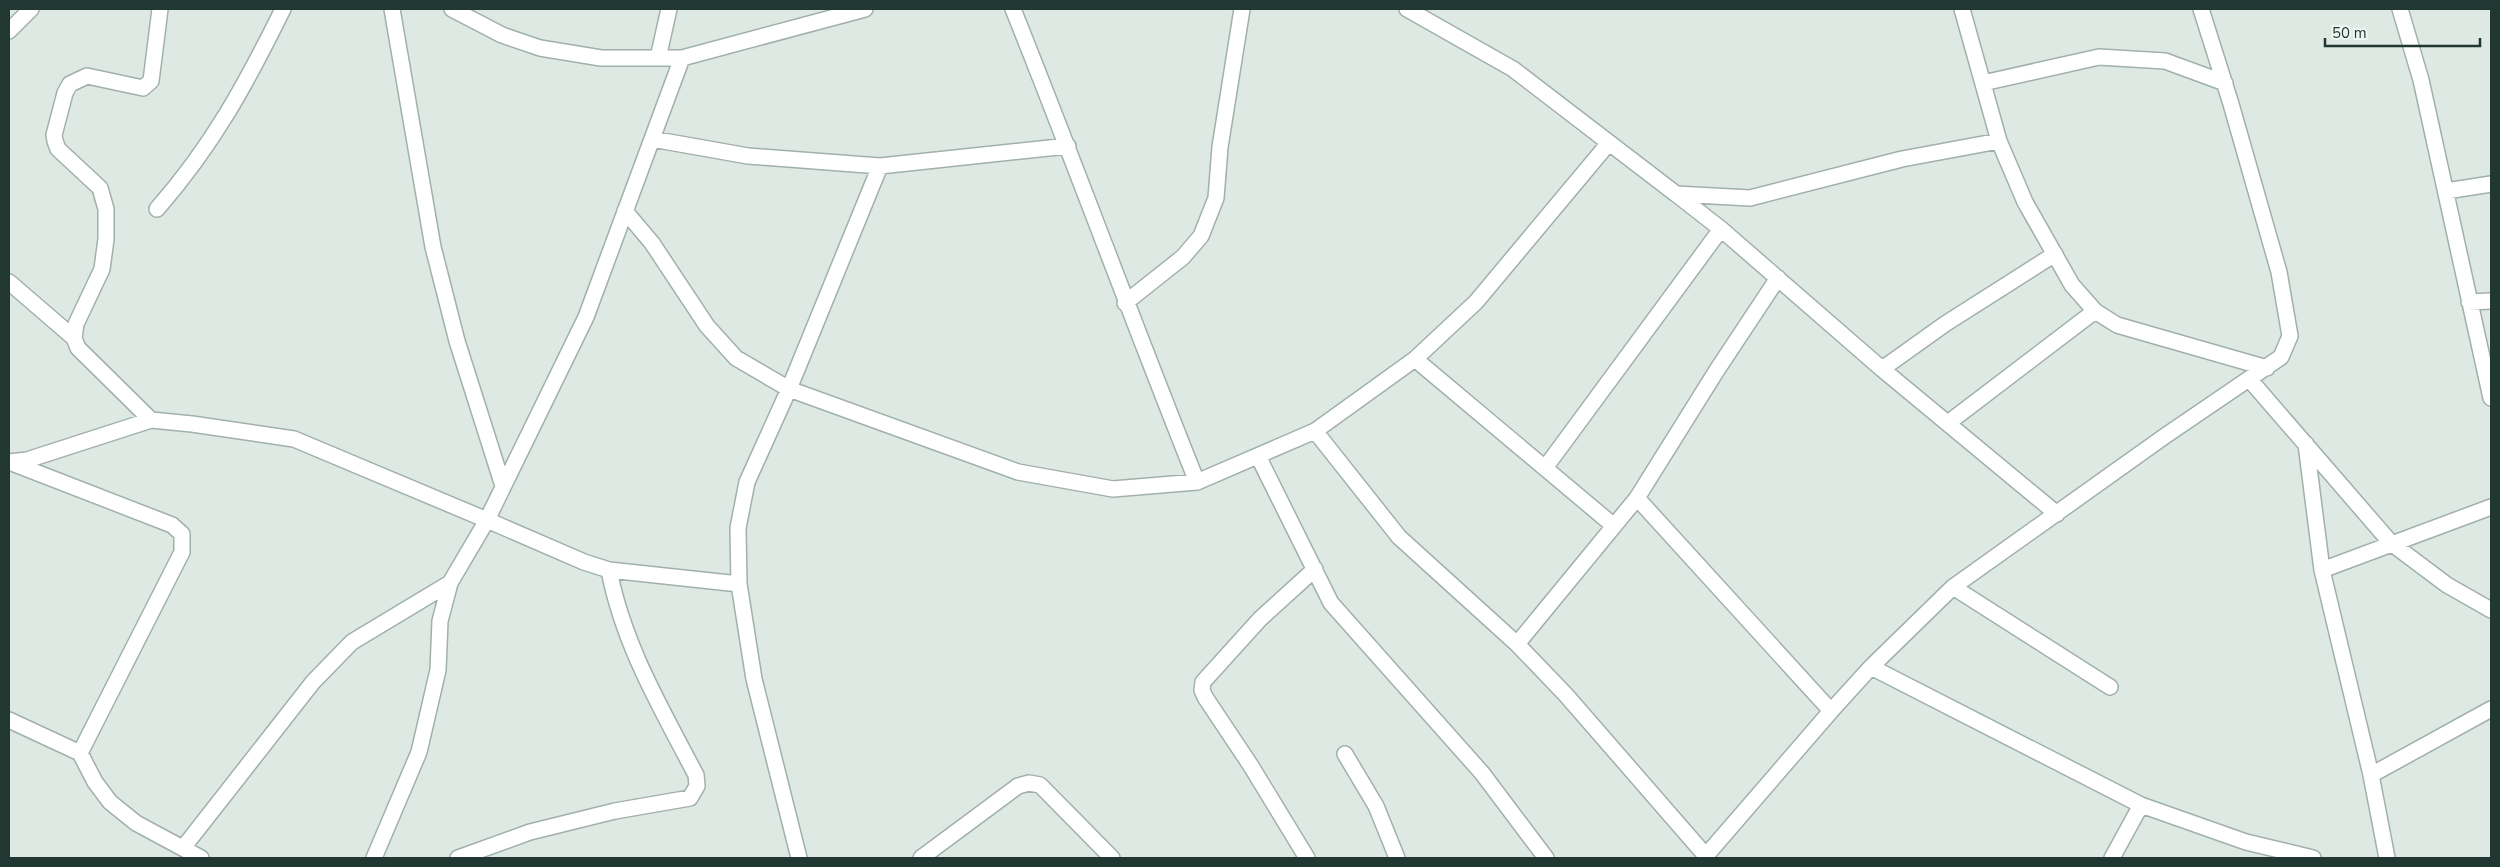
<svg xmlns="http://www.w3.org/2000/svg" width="2500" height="867" font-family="'Nunito Sans',sans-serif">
<rect width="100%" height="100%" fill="#dee9e4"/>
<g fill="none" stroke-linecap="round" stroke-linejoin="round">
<g stroke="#a1b0ab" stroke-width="18">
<path id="street" d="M392,9L433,247L457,341L503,486
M452,9L502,35L540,48L601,58H682L865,9
M1013,9C1076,166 1134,325 1197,482
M1407,9L1513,69L1676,194L1750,198L1902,159L1999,141
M1962,9L1999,141L2025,202L2072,285L2095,311L2117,325L2267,368
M2400,9L2421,80L2491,398
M9,31L31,9
M658,58L669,9
M1983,83L2099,57L2165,61L2225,83
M652,139L748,156L880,166L1068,146
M2446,191L2491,184
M1676,194L1721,229L1882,369L2057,514
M157,209C213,145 246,84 283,9
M625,211L652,243L707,326L736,358L789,389L1018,472L1113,489L1197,482L1315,431L1415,359L1476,302L1608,144
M9,282L74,338L78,348L151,420
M2469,302L2491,301
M1125,303L1183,257L1201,236L1216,198L1220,147L1242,9
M74,338L76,324L102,269L106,239V209L100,188L58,149L55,141L54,135L65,93L70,84L87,76L143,88L151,81L160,9
M1415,359L1614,526
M1882,369L1945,324L2055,254
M2250,380L2391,543L2447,585L2491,610
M1948,423L2095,311
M1315,431L1399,537L1517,644L1566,695L1706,856
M2306,444L2322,570L2371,775L2387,858
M1258,456L1331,603L1482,773L1546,858
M9,462L27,460L151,420L192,424L294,439L487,520L586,317L682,58
M12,463L172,525L182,534V552L80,753
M1545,468L1721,229
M1637,498L1831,711
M2322,570L2491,507
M1953,587L2110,687
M1517,644L1637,498L1717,370L1778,278
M1871,667L2141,805L2246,842L2313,858
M9,720L80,753L95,782L110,802L136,823L201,858
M1345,754L1376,806L1397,858
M2371,775L2491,709
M183,848L313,682L352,642L450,583
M374,858L419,752L438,670L440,621L450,583L487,520L584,562L609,570L739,584
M458,858L530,832L615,811L690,798L697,786L696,775C661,708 623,644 609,570
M799,858L754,679L739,584L738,528L747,482L789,389L880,166
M921,858L1018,786L1029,783L1040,785L1112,858
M1307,858L1251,766L1205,697L1202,690L1203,682L1260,619L1315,569
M1704,858L1831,711L1871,667L1953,587L2165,436L2281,357L2290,336L2279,272L2231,104L2201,9
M2112,858L2141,805"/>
</g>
<use href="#street" stroke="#fff" stroke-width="15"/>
</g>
<rect width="2500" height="867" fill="none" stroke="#203831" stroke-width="20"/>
<path d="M2325 38v8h155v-8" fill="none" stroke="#203831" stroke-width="2.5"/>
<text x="2332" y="38" font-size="15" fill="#203831" stroke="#eef6f2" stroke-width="4" paint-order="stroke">50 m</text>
</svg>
